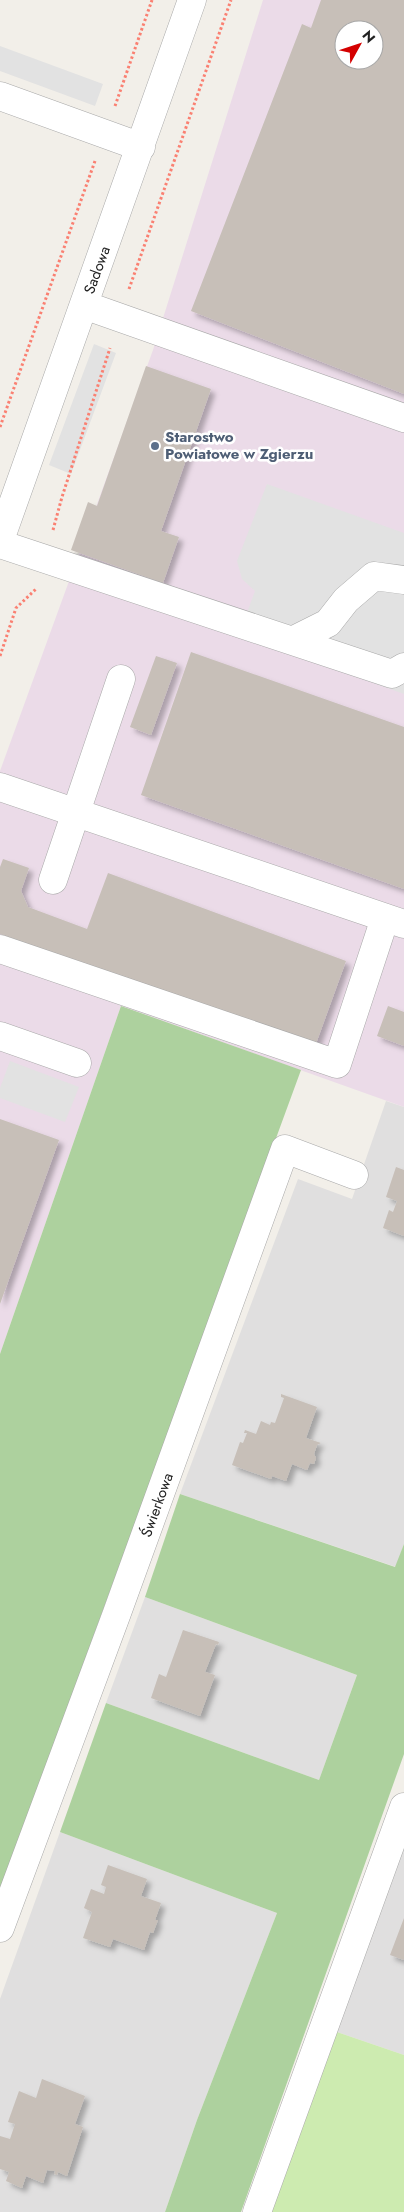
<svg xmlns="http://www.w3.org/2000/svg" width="404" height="2212" font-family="Jost,sans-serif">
<defs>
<filter id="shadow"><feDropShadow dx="4.5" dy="4.5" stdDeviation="2.5" flood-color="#0004"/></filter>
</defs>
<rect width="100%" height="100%" fill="#f2efe9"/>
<path fill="#e0dfdf" d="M386,1101L404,1107V1544L396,1567L180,1494L298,1179L352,1199Z
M145,1597L357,1675L319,1780L106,1703Z
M60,1832L277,1913L197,2120L165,2212H0V1999Z
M404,1833V2055L334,2031Z"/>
<path fill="#ebdbe8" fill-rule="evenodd" d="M263,0H404V1107L121,1006L0,1354V771L153,350ZM344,30H374V60H344Z"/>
<path fill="#cdebb0" d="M334,2031L404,2055V2212H271Z"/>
<path fill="#add19e" d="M121,1006L301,1070L0,1891V1354Z
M180,1494L395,1567L404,1544V1754L241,2212H165L197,2120L277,1913L60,1832L106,1703L319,1780L357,1675L145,1597Z"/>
<path fill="#e2e2e2" d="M0,46L103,84L95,106L0,71Z
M94,344L116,353L71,474L49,465Z
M267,484L404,533V694L239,634L255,591L242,579L237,561Z
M10,1061L79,1087L65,1122L0,1098V1088Z"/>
<path fill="#c7bfb8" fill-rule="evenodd" filter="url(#shadow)" d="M321,0H404V394L191,311L302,24L311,28ZM344,30H374V60H344Z
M146,366L211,389L161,531L179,537L163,583L71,550L88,502L97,506Z
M191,652L404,727V889L141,795Z
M156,656L177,663L151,735L130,727Z
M3,859L29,868L21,891L28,907L87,929L108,873L346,961L314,1049L0,934V867Z
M388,1006L404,1012V1046L377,1036Z
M0,1119L59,1140L0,1304Z
M396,1167L404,1170V1236L383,1228L389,1210L393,1212L397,1201L386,1197Z
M281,1394L317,1407L306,1438L321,1443L317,1445L314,1454L316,1458L314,1464L310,1463L307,1470L292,1464L286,1481L272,1476L271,1479L232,1465L240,1442L243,1443L247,1433H244L245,1430L256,1434L261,1421L270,1425L271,1422L275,1423L284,1398L281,1397Z
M183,1630L219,1642L218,1645L216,1644L205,1672L215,1675L200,1716L151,1698L159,1674L166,1677Z
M108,1865L147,1879L141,1896L161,1903L155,1920H158L153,1933L150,1932L144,1950L113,1939L110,1947L83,1938L92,1912L84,1908L91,1889L104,1894L106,1887L101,1885Z
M404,1918V1960L390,1955Z
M42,2079L85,2096L75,2124L83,2127L67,2176L58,2172L57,2175L54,2174L55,2171L47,2170L43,2183L26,2176L22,2188L6,2181L9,2172L0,2169V2136L10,2139L15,2124L8,2122L19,2091L36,2098Z"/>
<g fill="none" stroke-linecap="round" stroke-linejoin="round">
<g stroke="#a9a9a9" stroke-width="29">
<path id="minor" d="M0,96L141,147
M84,305L404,418
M0,540L192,0
M0,544L392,674L404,667
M294,640L328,623L346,600L374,576L404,580
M0,787L404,924
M53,880L121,679
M0,949L337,1064L385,918
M0,1036L77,1063
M0,1928L117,1613L285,1149L354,1175
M257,2212L404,1807"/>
</g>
<path stroke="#fa8072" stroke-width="3" stroke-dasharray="2.5 2.5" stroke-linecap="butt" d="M115,106L152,0
M129,289L231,0
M0,427L95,161
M53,530L62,497L110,348
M0,656L16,608L36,589"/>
<use href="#minor" stroke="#fff" stroke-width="28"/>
</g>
<circle fill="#5c6f8a" stroke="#fff" stroke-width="2" cx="155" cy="446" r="5"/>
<g text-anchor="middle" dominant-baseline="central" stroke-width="5" stroke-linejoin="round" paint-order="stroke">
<g font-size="15" fill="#222" stroke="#fff">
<text transform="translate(97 270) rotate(-70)">Sadowa</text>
<text transform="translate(157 1505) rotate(-70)">Świerkowa</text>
</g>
<g font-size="15" font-weight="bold" fill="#4e5e75" stroke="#fff" text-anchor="start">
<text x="165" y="437">Starostwo<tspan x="165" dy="17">Powiatowe w Zgierzu</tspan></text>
</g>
</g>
<g transform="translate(359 45) rotate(50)"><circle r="24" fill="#ffffff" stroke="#a7a7a7"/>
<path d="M0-4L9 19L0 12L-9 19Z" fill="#d40000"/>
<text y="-8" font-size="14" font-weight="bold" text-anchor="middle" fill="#222222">N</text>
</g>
</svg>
